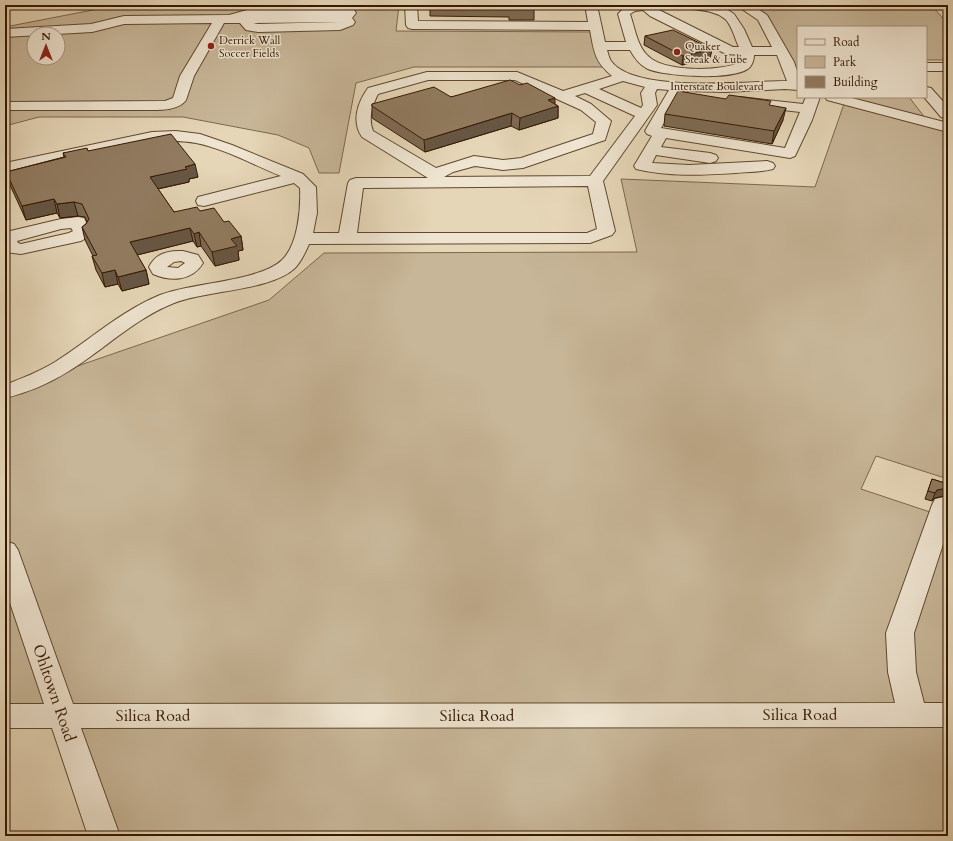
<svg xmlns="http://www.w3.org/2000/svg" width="953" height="841" font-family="Cardo,serif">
<rect width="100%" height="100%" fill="#e5d6b7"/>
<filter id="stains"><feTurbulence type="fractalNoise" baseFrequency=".005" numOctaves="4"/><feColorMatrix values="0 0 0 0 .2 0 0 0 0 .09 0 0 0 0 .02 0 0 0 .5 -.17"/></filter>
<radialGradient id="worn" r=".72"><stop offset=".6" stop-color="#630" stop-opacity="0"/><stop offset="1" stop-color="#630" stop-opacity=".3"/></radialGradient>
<path fill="#c7b698" stroke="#7e674d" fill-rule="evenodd" d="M102,5H399L396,31L597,32L610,67H414L356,83L339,173H319L309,148L278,135L183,117H39L5,126V27L103,8ZM34,34H58V58H34Z
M742,5H917L933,7L948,24V60H926V27H798V86L763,18Z
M832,97H909L929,123L948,128V479L876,456L861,489L948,518V836H104L61,716H5V391L269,300L324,253L637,252L621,179L815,187L845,101Z"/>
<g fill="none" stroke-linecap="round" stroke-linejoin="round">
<g stroke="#61482f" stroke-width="2">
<path id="minor" d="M405,5H417L418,21L588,22L585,5H597L605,42H626L618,14L626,6L710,5L719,7L728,10L734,14L744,29L752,47H772L758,20L736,5H752L767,15L794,62L798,74V90L785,89L726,92L682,91L661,128L785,148L800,112L740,105L735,104L733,101L735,98L740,97L803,104L806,97H820L812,120L795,156L790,158L666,138L661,147L710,153L716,155L718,158L716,161L710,163L656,155L652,163L689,165L767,161L773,163L775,166L773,169C761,172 748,172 736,173C703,175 668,177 636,169L634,166L652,136L647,134L645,131L669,90L657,89L655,93L657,105L603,181L615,231L612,235L590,243L309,244C306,251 301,262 295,268C271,291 206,290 174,303C134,319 105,349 69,371C50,383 27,393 5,398V385C22,378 39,372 55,362C90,340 121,311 160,295C190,283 261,281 282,260C298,245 301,209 300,188L294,183L204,206L198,205L196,201L198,197L281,176C256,166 223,148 196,143C161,137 126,146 91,154C62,160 34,166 5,173V163L152,132L176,131L200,134L232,145L303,174L316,187L317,213L313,233H339L348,183L350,180L356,178H428L362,137C351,121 358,102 368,88L427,72H517L563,91L612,76C594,61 594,51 590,30L412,29L408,28L406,25ZM657,9C675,9 715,6 727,21C733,29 735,39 739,47H733ZM643,10L650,16L726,54L741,55L740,62C722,72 663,72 648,56C637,46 635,28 630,14L635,11ZM607,50H630C634,57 639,64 646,68C663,77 737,81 750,67C753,63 754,59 754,55H777L787,81C749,81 635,94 611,61C609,58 608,53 607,50ZM428,80H515L581,110L596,122L593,134L521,158L503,160L474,156L436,168L373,131C368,118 372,106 378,94ZM623,81L645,87L641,93L643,105L641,108L599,89ZM585,93L635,116L590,176L444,177L453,172L475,166L503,170L523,168L605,140L611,121L591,104L575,96ZM588,186L597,229L587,233H357L363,188Z
M342,6L353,8L356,13L352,18L355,22L353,25L340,30L258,32L246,30L240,23H224L194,76L186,100C179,110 162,110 151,110H5V102L165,101L173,98L180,76L212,23L124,24L92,32L5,37V29L91,24L124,16L229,15L258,7ZM342,14L259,15H260ZM339,22L258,24L253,23Z
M926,63H948V71H926Z
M926,87L931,88L948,107V119L941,117L924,97H926Z
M825,97H848L948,123V132L827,100Z
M78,217L84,218L91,233L88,237L81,241L21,254L5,252L6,232L61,219ZM71,228L73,231L69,233L21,244L18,243L17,241L61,229Z
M176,251H183L198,255L203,263C192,281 171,282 153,274L149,267C155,255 164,252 176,251ZM181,261L185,263L178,268L167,267L174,262Z
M944,497L948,498V529L914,633L916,672L924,703H948V727L81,728L120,836H88L52,728H5V704H44L5,588V541L14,544L18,550L73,704L895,703L888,672L886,633L932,505L935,499Z"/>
</g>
<use href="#minor" fill="#eee4d0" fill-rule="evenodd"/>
</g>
<path fill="#7d6a53" stroke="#351802" d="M430,5H534V20H509V17L430,16Z
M645,36L712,49L710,58L682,65L644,45Z
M520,85L558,106V118L519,130L511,126L425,152L372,118V104L451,97Z
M770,106L783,120L772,144L664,126L665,114Z
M88,151L198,177L189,179V182L158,189L174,212L200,211L224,222L241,236L243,250L238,251L239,260L215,266L201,246L197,247L193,241L137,255L146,270L149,284L122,291L118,284L105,287L96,270L92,256H93L85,240L82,227L86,224L87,222L85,217L78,216L60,218L57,213L26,220L10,185L6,172L64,157L63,153Z
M932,479L948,484V496H944L935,498L932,501L925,499Z"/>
<path fill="#665643" stroke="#351802" d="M712,49L710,58L682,65L683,56Z
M555,98V107L558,106V118L519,130L520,118L548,100Z
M786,108L783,120L772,144L774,131Z
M512,113L511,126L425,152L424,140Z
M195,164L198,177L189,179V182L152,190L150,177L185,167Z
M54,199L57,213L26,220L22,206Z
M74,202L78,216L60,218L57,204Z
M190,228L193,241L133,256L130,242Z
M199,232L201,246L197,247L194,234Z
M241,236L243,250L238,251L239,260L215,266L212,252L231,239Z
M115,270L118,284L105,287L102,273Z
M146,270L149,284L122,291L118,277Z
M947,488L944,496L935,498L932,501L935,493L937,490Z"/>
<path fill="#917b60" stroke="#351802" d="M430,5H534V9H509V6H430Z
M673,30L712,49L683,56L645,36Z
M510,80L520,85L527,83L555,98L548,100L558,106L520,118L512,113L424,140L372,106V104L434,87L451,97Z
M678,91L726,99L729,95L771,101L769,105L786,108L774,131L665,114Z
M171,134L195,164L185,167L187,169L150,177L174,212L197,207L200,211L214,208L224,222L229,221L241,236L231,239L237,246L212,252L199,232L194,234L190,228L130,242L146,270L118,277L115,270L102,273L92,256L97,255L82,227L86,224L89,219L82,204L74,202L57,204L54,199L22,206L6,172L66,157L63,153L87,148L88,151Z
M932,479L948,484V488H947L937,490L935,493L928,491Z"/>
<g fill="#8f2418" stroke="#eee4d0" stroke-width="1.5">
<circle cx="211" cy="46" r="4"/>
<circle cx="677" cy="52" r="4"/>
</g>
<g text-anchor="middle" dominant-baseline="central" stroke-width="3" stroke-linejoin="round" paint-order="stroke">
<g font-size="11" fill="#351802" stroke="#eee4d0" text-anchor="start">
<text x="219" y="40">Derrick Wall<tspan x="219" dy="13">Soccer Fields</tspan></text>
<text x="685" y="46">Quaker<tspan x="685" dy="13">Steak &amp; Lube</tspan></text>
</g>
<g font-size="11" fill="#351802" stroke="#eee4d0">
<text x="717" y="86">Interstate Boulevard</text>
</g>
<g font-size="16" fill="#351802" stroke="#eee4d0">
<text transform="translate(54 693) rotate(71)">Ohltown Road</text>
<text x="800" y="715">Silica Road</text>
<text x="153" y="716">Silica Road</text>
<text x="477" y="716">Silica Road</text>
</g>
</g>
<rect width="953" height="841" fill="none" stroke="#e5d6b7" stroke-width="20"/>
<rect x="6" y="6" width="941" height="829" fill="none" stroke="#351802" stroke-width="2"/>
<rect x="10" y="10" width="933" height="821" fill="none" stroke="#351802"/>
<rect x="797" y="26" width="130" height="72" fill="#eee4d0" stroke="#a4927e"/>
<rect x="805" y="39" width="20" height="6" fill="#eee4d0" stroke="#a4927e"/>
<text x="833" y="46" font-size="12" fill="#351802">Road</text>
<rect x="805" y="56" width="20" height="12" fill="#c7b698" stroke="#a4927e"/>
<text x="833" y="66" font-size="12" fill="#351802">Park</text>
<rect x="805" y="76" width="20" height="12" fill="#917b60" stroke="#a4927e"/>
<text x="833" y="86" font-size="12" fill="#351802">Building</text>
<g transform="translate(46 46)"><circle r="19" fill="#eee4d0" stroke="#a4927e"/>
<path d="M0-3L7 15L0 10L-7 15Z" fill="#8f2418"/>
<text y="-6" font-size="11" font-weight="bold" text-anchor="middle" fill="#351802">N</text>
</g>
<rect width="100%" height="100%" filter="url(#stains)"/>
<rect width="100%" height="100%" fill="url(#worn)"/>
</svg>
